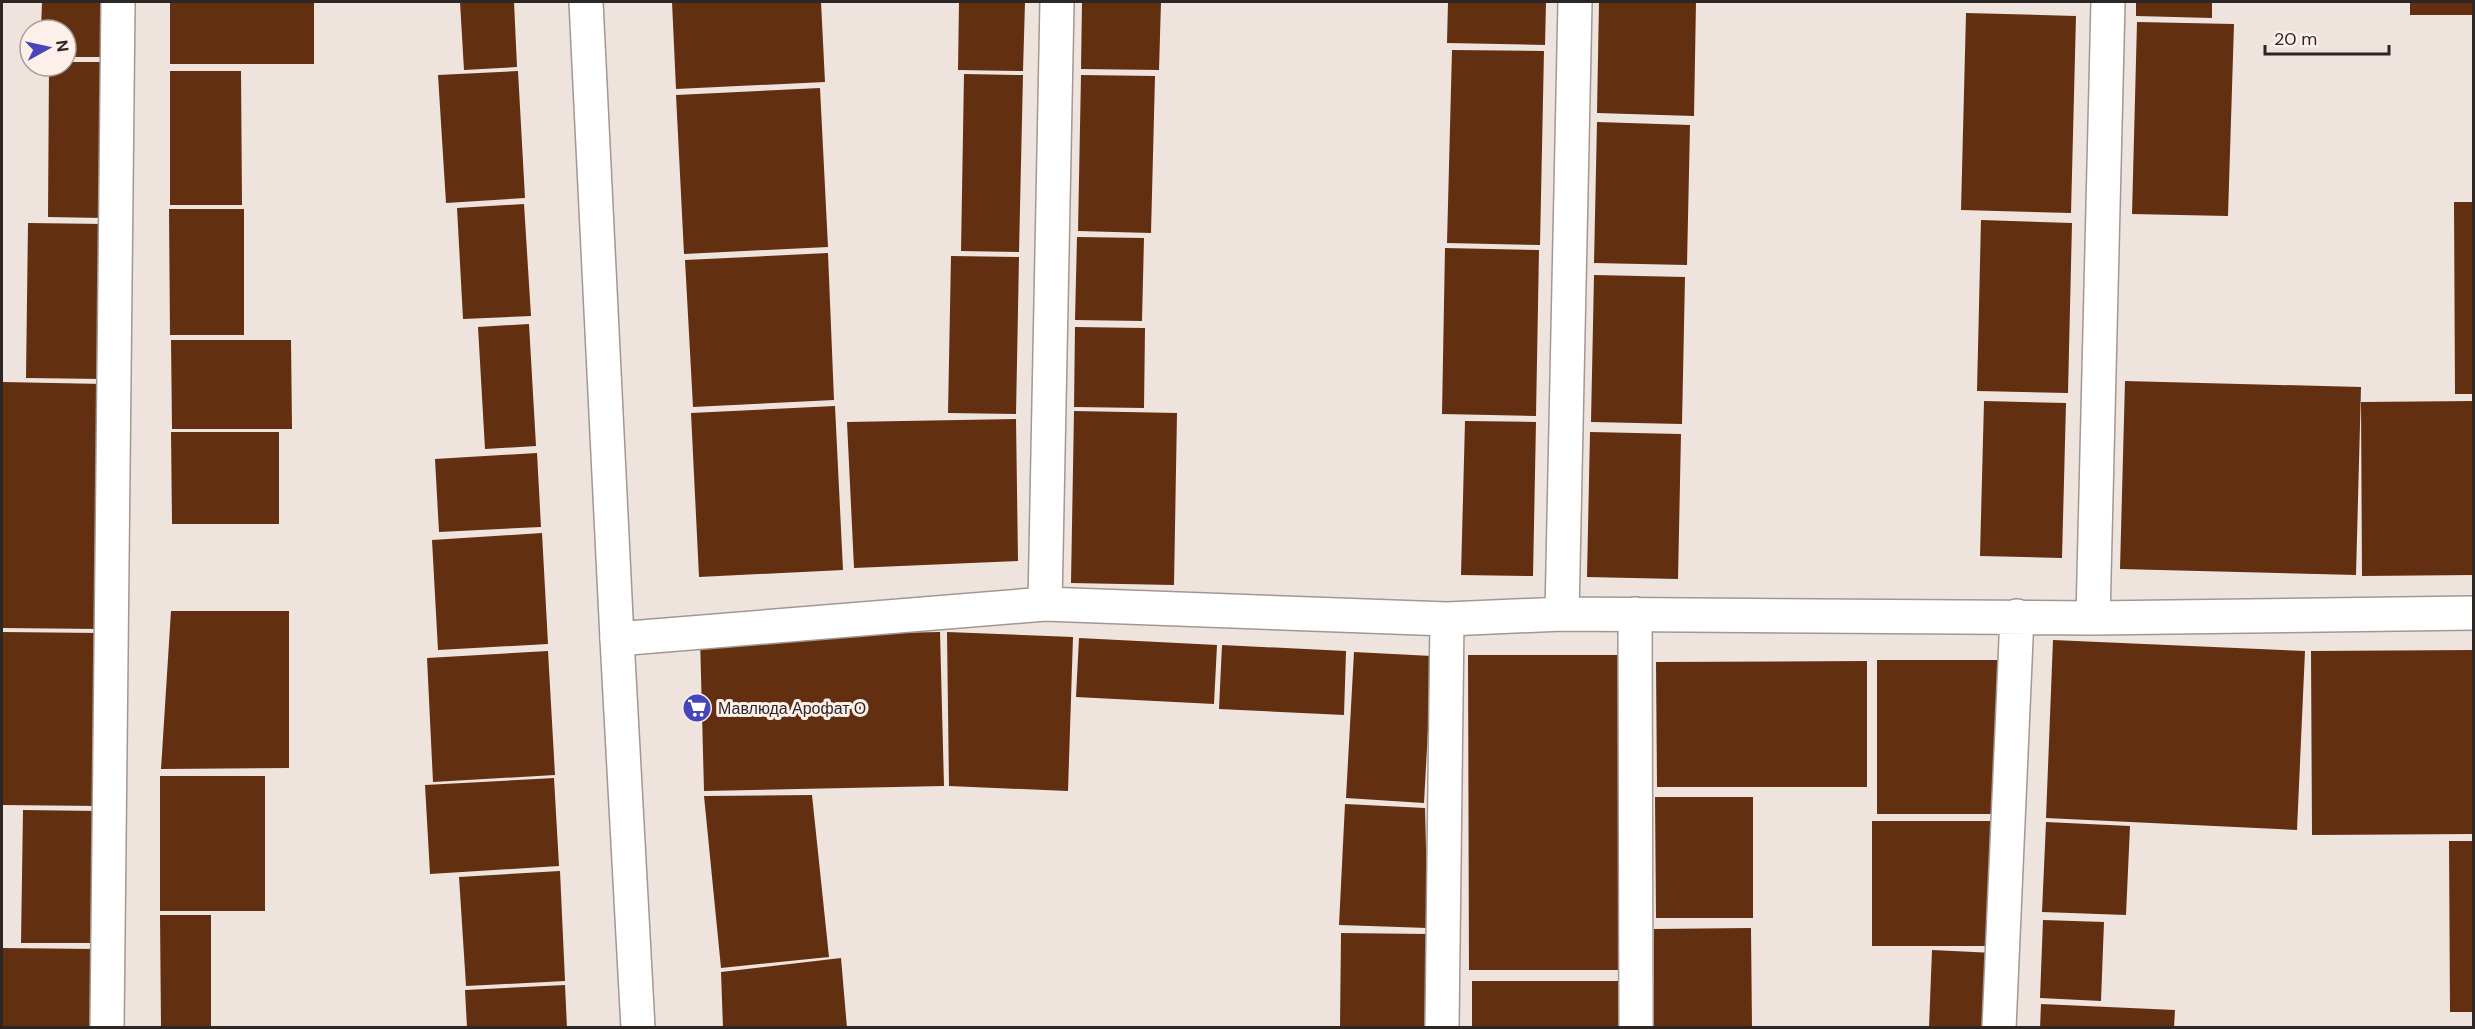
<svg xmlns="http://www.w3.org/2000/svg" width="2475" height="1029" font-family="'DM Sans',sans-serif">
<rect width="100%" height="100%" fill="#efe3dd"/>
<path fill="#623011" d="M42,2H105V57H66V30H41Z
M170,2H314V64H170Z
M460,2H514L517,67L464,70Z
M672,2H821L825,82L676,89Z
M959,2H1025L1023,71L958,70Z
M1082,2H1161L1159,70L1081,69Z
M1448,2H1546L1545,45L1447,43Z
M1599,2H1696L1694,116L1597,113Z
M2136,2H2212V18L2136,16Z
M2410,2H2474V15H2410Z
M1966,13L2076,16L2071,213L1961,210Z
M2137,22L2234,24L2228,216L2132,214Z
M1452,50L1544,51L1540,245L1447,243Z
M66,62H106L104,218L48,217L49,66H66Z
M170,71H241L242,205H170Z
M518,71L525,198L446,203L438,75Z
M964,74L1023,75L1019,252L961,251Z
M1081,75L1155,76L1151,233L1078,231Z
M820,88L828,247L684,254L676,95Z
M1597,122L1690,125L1687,265L1594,263Z
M2454,202H2474V394H2455Z
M524,204L531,316L463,319L457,208Z
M169,209H244V335H170Z
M1981,220L2072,223L2068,393L1977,391Z
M28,223L104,224L102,379L26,378Z
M1077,237L1144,238L1142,321L1075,320Z
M1445,248L1539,250L1536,416L1442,414Z
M828,253L834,400L693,407L685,260Z
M951,256L1019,257L1016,414L948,413Z
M1594,275L1685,277L1682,424L1591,422Z
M529,324L536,446L485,449L478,327Z
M1075,327L1145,328L1144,408L1074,407Z
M171,340H291L292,429H172Z
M2125,381L2361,387L2356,575L2120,569Z
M2,382L104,384L101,629L2,628Z
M1984,401L2066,403L2062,558L1980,556Z
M2474,401V575L2362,576L2361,402Z
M835,406L843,570L699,577L691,413Z
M1074,411L1177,413L1174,585L1071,583Z
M1016,419L1018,561L854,568L847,422Z
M1465,421L1536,422L1533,576L1461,575Z
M171,432H279V524H172Z
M1590,432L1681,434L1678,579L1587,577Z
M537,453L541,527L439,532L435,459Z
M542,533L548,644L438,650L432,540Z
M171,611H289V768L161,769Z
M2,632L100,633L99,806L2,805Z
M940,632L944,786L704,791L700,637Z
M947,632L1073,637L1068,791L949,786Z
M1079,638L1217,645L1214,704L1076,697Z
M2053,640L2305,651L2297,830L2046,818Z
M1222,645L1346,651L1344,715L1219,709Z
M2474,650V834L2312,835L2311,651Z
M548,651L555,775L433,782L427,658Z
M1354,652L1432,656L1424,803L1346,798Z
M1468,655H1621V970H1469Z
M1877,660H1998V814H1877Z
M1867,661V787H1657L1656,662Z
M160,776H265V911H160Z
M554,778L559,866L430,874L425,785Z
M812,795L829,957L721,968L704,796Z
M1655,797H1753V918H1656Z
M1345,804L1425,808L1428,928L1339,925Z
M23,810L98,811L97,943H21Z
M1872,821H1998L1993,946H1872Z
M2046,822L2130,826L2126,915L2042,912Z
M2449,841H2474V1012H2450Z
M560,871L565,981L466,986L459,877Z
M160,915H211V1028H161Z
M2043,920L2104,922L2101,1001L2040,998Z
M1751,928L1752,1028H1654V929Z
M1341,933L1428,934L1426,1028H1340Z
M2,948L96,949L95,1028H2Z
M1932,950L1994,953L1991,1028H1929Z
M841,958L847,1028H723L721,972Z
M1472,981H1620V1028H1472Z
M565,985L567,1028H467L465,990Z
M2041,1004L2175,1010L2174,1028H2040Z"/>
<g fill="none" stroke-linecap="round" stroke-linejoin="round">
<g stroke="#a39791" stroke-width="36">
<path id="minor" d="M1045,604L1057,2
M1562,614L1575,2
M1635,614L1636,1028
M2093,618L2108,2
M617,639L1045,604L1447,619L1562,614L2093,618L2474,613
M107,1028L118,2
M1442,1028L1447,619
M1999,1028L2017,616"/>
</g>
<g stroke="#a39791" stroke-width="36">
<path id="major" d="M586,2L617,639L638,1028"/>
</g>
<use href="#minor" stroke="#fff" stroke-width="33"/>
<use href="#major" stroke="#fff" stroke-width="33"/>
</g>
<defs>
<g id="supermarket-disc" transform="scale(1.5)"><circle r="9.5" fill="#4645bb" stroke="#fdf0ea"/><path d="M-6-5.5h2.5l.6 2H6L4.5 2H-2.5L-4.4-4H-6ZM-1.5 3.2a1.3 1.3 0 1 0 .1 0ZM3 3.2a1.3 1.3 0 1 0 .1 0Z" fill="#fff"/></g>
</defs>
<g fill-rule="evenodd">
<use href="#supermarket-disc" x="697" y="708"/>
</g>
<g text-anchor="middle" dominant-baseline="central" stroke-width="6" stroke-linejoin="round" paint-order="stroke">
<g font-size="16" fill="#2c2725" stroke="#fdf0ea" text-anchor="start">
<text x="718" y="708">Мавлюда Арофат О</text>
</g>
</g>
<rect width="2475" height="1029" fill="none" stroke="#2c2725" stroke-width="6"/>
<g transform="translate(48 48) rotate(82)"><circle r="28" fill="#fdf0ea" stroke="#a9a09b" stroke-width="1.5"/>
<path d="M0-4.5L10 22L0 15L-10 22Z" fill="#4645bb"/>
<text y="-9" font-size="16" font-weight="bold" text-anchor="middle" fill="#2c2725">N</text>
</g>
<path d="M2265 45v9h124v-9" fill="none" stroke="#2c2725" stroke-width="3"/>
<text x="2274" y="45" font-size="18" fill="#2c2725" stroke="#fdf0ea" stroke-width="4.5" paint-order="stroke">20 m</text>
</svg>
